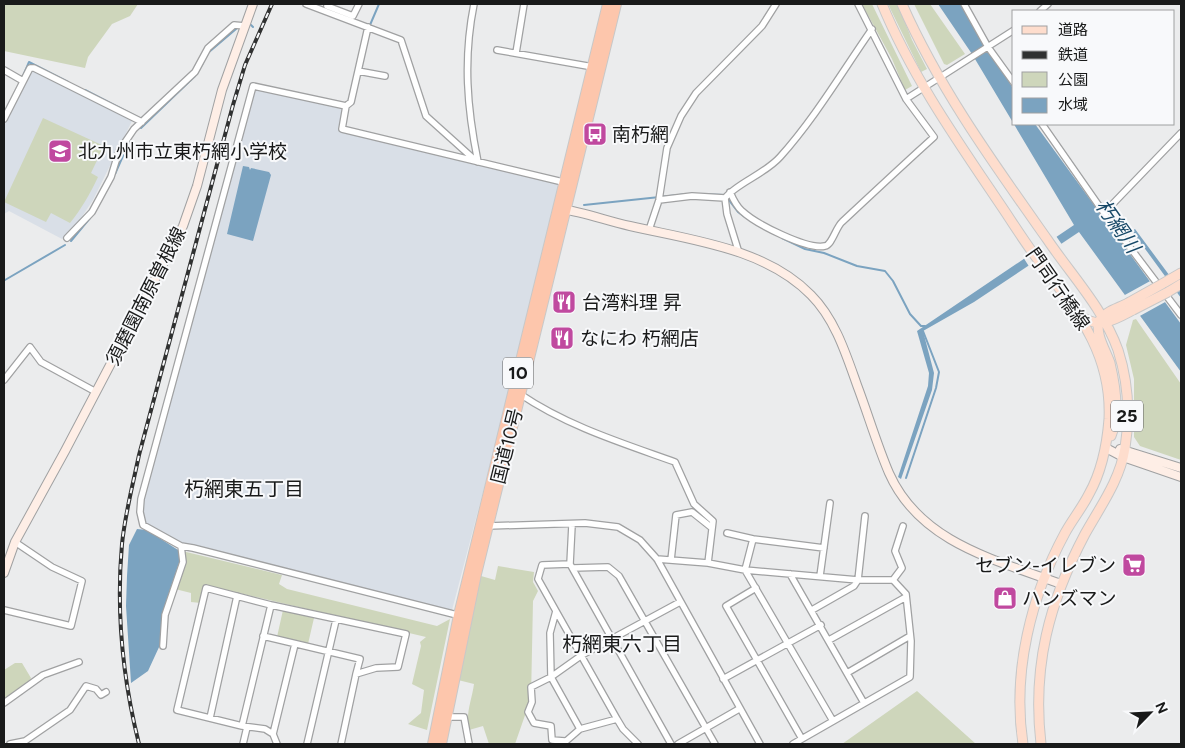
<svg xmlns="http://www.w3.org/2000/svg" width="1185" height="748" font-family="Figtree,'Noto Sans JP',sans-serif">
<rect width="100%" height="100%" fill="#ebeced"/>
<path fill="#d9dfe7" d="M34,70L132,121L93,200L81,218L62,239L9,211L4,214V126L31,71Z
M253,86L346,106L343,129L564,182L451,614L181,546L143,525L140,512Z"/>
<path fill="#ced6bb" d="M4,4H138L130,16L112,24L88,57L85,68L4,51Z
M862,4H872L912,86L905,90L892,59Z
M888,4H898L912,40L927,69L921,72Z
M914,4H930L965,54L947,65L944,64Z
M43,118L104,146L91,173L98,177C90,194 82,208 70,223L51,213L46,222L4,202Z
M1136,319L1181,384V460L1140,446L1134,437V379L1126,345L1133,320Z
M182,551L282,575L279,584L287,589L437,626L450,619L427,730L408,724L421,713L424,690L412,684L421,646L420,642L426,637L205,585L201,603L191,602V593L175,589Z
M498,566L534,572L533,582L538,591L533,601L531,698L515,744H489L483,726L469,730C465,715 472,699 474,684L458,680L481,576L495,580Z
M283,610L314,618L308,644L277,637Z
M15,663H22L31,678L28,683L4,700V670Z
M917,691L976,744H842Z"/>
<path fill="#7ba3c0" d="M938,4H961L1014,90V124H1035L1181,324V372L1079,232L974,302L923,331L934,373L932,390L901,479L898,477L928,386L929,373L917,331L1074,225L972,54Z
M243,166L249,167L250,170L251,168L269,172L271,175L253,241L227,234Z
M1135,229L1181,291V298L1132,231Z
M137,529L147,530L178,550L180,560L162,614L160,645L148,671L131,683L126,606L127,576L129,545Z"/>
<path fill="#ebeced" d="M1056,236L1063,246L1030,268L1023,257Z
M1152,280L1167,301L1138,317L1123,296Z"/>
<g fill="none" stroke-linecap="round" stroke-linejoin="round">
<path stroke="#7ba3c0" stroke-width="2" d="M251,25L253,27
M370,25L379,4
M209,52L236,29
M23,76L29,62L68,82
M85,90L143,120
M141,128L195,76L203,63
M115,174L130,140
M696,194L725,195L738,212L745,217
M584,205L688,194
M782,238L805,249L824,253L857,266L885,271L893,281L910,314L921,326H925
M71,241L90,218
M5,280L65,245
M906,478L936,388L939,372L923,331"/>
<g stroke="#a0a1a2" stroke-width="8">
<path id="street" d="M306,4L401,40L426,116L476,161
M328,4L327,6L353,16L359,4
M474,4C463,59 467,108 478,162
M964,4L988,47L1014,83
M1040,11L1048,4
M497,50L593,67
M516,53L524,4
M4,70L23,81
M358,71L385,76
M906,99L1014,30
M346,106L351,102L368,27
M4,119L30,68H34L142,122
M1042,124L1104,213L1181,315
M730,192C733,199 736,206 742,211C756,224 807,250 825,246C832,245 836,227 842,222C872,194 903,165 934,137L906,99L858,4
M659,200L692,196L725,198
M1104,213L1181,133
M649,230L659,200L667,148L681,116L696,93L762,26L776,4
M67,238L92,212L111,177L119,151L134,129L195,72L208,48L234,25L245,26
M739,253L727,214L725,198C737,183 765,174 780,157C815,118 842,72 872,29
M4,380L30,347L41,362L96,392
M520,394C567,426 622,443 675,462L694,504L713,521L708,563
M572,525L570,564L671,744
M488,526L585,523L618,527L640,540L657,559L760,744
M727,533L753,539
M824,548L753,539L745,570L833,721
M657,559L708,563L745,570L858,580H893L906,594L911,641L910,677L793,744
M671,560L676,515L692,512L712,528
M570,564L542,565L538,579L556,611L550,633L551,677L580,729
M573,568L608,567L619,576L715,744
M790,574L864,703
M820,576L830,503
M893,580L902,568L895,551L903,526
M756,588L726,606L802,739
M4,610L71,626L82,581L52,567L15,542
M812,610L854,586L858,580L865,516
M556,611L617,719
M461,616L193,548L181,546L143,525L140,512L141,499L253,86L346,106L342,129L567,183
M263,636L360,659L356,674
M829,640L906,597
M163,646L165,615L183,562L181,546
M847,673L910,636
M723,679L821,625
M4,703L43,675L79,662
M445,717H464L469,744
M210,718L237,596
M242,726L271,605
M273,734L295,644
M565,741L552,740L551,726L534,723L528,712L532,702L531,687L551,677L582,655L680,602
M565,742L580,729L617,719L623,729L638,744
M10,744L25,741L70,710L86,686L96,689L101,695L106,692
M243,744L247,727
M277,744L273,734L265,729L242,726L177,710L206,588L271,605L406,634L398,667L376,668L356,674L341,744
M307,744L336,620
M678,744L739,709"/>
</g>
<g stroke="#a0a1a2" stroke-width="10">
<path id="secondary" d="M561,209C584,212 607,221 630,226C691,240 765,248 811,295C835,319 846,354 857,385C868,414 877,445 889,473C920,543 996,560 1061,584
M1106,448L1123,457L1181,477
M1120,449L1181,468
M4,573L15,542L65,451L183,226L197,186L222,90L253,4"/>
</g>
<g stroke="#c8c8c8" stroke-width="11">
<path id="primary" d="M882,4C913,79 961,146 1006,213C1017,230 1029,248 1041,264C1078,313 1112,354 1109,419C1107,445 1102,471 1089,494C1082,508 1072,520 1065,533C1031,596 1012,672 1023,744
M902,4C939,88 994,164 1047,239C1072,276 1103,308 1118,350C1128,381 1130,416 1125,448C1120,480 1100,507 1085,534C1049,602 1032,667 1041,744
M1162,284L1181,273
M1168,292L1181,284
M1081,316C1099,330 1116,319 1133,310
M1111,436C1120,415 1115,384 1110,363C1106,351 1095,334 1099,322C1103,312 1119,308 1128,303"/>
</g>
<g stroke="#c8c8c8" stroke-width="12">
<path id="highway" d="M433,744L459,615L608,4
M441,744L476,574L616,4"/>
</g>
<use href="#street" stroke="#fff" stroke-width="5.5"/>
<use href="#secondary" stroke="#feeee6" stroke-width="8"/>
<use href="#primary" stroke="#feddcd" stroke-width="9"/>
<use href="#highway" stroke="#fdc6ac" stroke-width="10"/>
<g stroke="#303131" stroke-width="4">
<path id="rail" d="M139,744C123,680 116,611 122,544C125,514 133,484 139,455L233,105L245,65L272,4"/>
</g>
<use href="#rail" stroke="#f8f9fb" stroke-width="2" stroke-dasharray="5.5" stroke-linecap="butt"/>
<g stroke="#c8c8c8" stroke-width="11" stroke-linecap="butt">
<path id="primary-bridge" d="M1128,303L1162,284
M1133,310L1168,292"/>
</g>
<use href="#primary-bridge" stroke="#feddcd" stroke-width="9"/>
</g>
<defs>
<g id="bus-square" transform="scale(1.25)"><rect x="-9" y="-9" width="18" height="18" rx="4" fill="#c0499f" stroke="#f8f9fb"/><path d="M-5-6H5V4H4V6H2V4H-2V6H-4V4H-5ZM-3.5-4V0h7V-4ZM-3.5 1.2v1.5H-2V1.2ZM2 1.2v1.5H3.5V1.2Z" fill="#fff"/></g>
<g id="school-square" transform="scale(1.25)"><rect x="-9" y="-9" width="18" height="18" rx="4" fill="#c0499f" stroke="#f8f9fb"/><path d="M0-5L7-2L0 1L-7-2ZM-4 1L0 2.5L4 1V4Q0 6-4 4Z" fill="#fff"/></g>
<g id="restaurant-square" transform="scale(1.25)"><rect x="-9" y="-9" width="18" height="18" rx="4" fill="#c0499f" stroke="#f8f9fb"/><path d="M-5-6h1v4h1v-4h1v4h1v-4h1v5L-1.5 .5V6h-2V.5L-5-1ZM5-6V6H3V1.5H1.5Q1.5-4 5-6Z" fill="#fff"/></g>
<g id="supermarket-square" transform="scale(1.25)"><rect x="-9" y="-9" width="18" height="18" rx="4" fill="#c0499f" stroke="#f8f9fb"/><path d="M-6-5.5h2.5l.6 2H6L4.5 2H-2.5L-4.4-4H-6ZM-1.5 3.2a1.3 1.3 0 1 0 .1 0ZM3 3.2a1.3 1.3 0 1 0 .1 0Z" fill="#fff"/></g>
<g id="shop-square" transform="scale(1.25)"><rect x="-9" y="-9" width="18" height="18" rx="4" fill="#c0499f" stroke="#f8f9fb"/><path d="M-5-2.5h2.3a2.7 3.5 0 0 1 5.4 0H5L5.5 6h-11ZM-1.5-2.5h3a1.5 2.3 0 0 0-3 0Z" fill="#fff"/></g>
</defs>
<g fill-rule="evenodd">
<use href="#bus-square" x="595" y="134"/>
<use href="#school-square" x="60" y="151"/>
<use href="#restaurant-square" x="564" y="302"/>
<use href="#restaurant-square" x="562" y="338"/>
<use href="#supermarket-square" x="1134" y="565"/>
<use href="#shop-square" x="1005" y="598"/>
</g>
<g text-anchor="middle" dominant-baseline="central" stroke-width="4" stroke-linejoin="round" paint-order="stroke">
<g fill="#f8f9fb" stroke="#5c5d5e" stroke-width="1">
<rect x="503" y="357.5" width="30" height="31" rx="4"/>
<rect x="1111" y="400.5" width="32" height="31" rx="4"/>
</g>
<g font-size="18" font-weight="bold" fill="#191a1a">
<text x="518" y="373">10</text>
<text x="1127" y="416">25</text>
</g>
<g font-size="19" fill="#191a1a" stroke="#f8f9fb" text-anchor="start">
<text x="612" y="134">南朽網</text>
<text x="78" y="151">北九州市立東朽網小学校</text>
<text x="582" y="302">台湾料理 昇</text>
<text x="580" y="338">なにわ 朽網店</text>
<text x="1116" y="565" text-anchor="end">セブン-イレブン</text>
<text x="1022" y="598">ハンズマン</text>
</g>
<g font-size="19" fill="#191a1a" stroke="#f8f9fb">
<text transform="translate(1058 289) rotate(55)">門司行橋線</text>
<text transform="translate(146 296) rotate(-63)">須磨園南原曽根線</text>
<text transform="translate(507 446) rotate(-76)">国道10号</text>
</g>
<g font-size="20" font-style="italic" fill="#174867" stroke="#f8f9fb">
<text transform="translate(1118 226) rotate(55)">朽網川</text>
</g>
<g font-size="20" fill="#191a1a" stroke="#f8f9fb">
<text x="244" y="489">朽網東五丁目</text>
<text x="622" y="644">朽網東六丁目</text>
</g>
</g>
<rect width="1185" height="748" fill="none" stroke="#191a1a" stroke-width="10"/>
<rect x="1012" y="10" width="162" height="115" fill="#f8f9fb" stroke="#9fa0a1"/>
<rect x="1022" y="26" width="25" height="8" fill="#feddcd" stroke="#9fa0a1"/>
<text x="1058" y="35" font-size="15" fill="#191a1a">道路</text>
<rect x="1022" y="51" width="25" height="8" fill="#303131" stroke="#9fa0a1"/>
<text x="1058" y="60" font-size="15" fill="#191a1a">鉄道</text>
<rect x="1022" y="72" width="25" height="15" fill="#ced6bb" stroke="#9fa0a1"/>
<text x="1058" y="85" font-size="15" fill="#191a1a">公園</text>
<rect x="1022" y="98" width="25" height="15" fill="#7ba3c0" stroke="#9fa0a1"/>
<text x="1058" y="110" font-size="15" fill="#191a1a">水域</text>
<g transform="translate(1150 713) rotate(66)" stroke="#f8f9fb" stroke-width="4" paint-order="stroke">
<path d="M0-4L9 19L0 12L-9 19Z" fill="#191a1a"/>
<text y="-8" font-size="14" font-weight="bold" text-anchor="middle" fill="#191a1a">N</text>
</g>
</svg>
